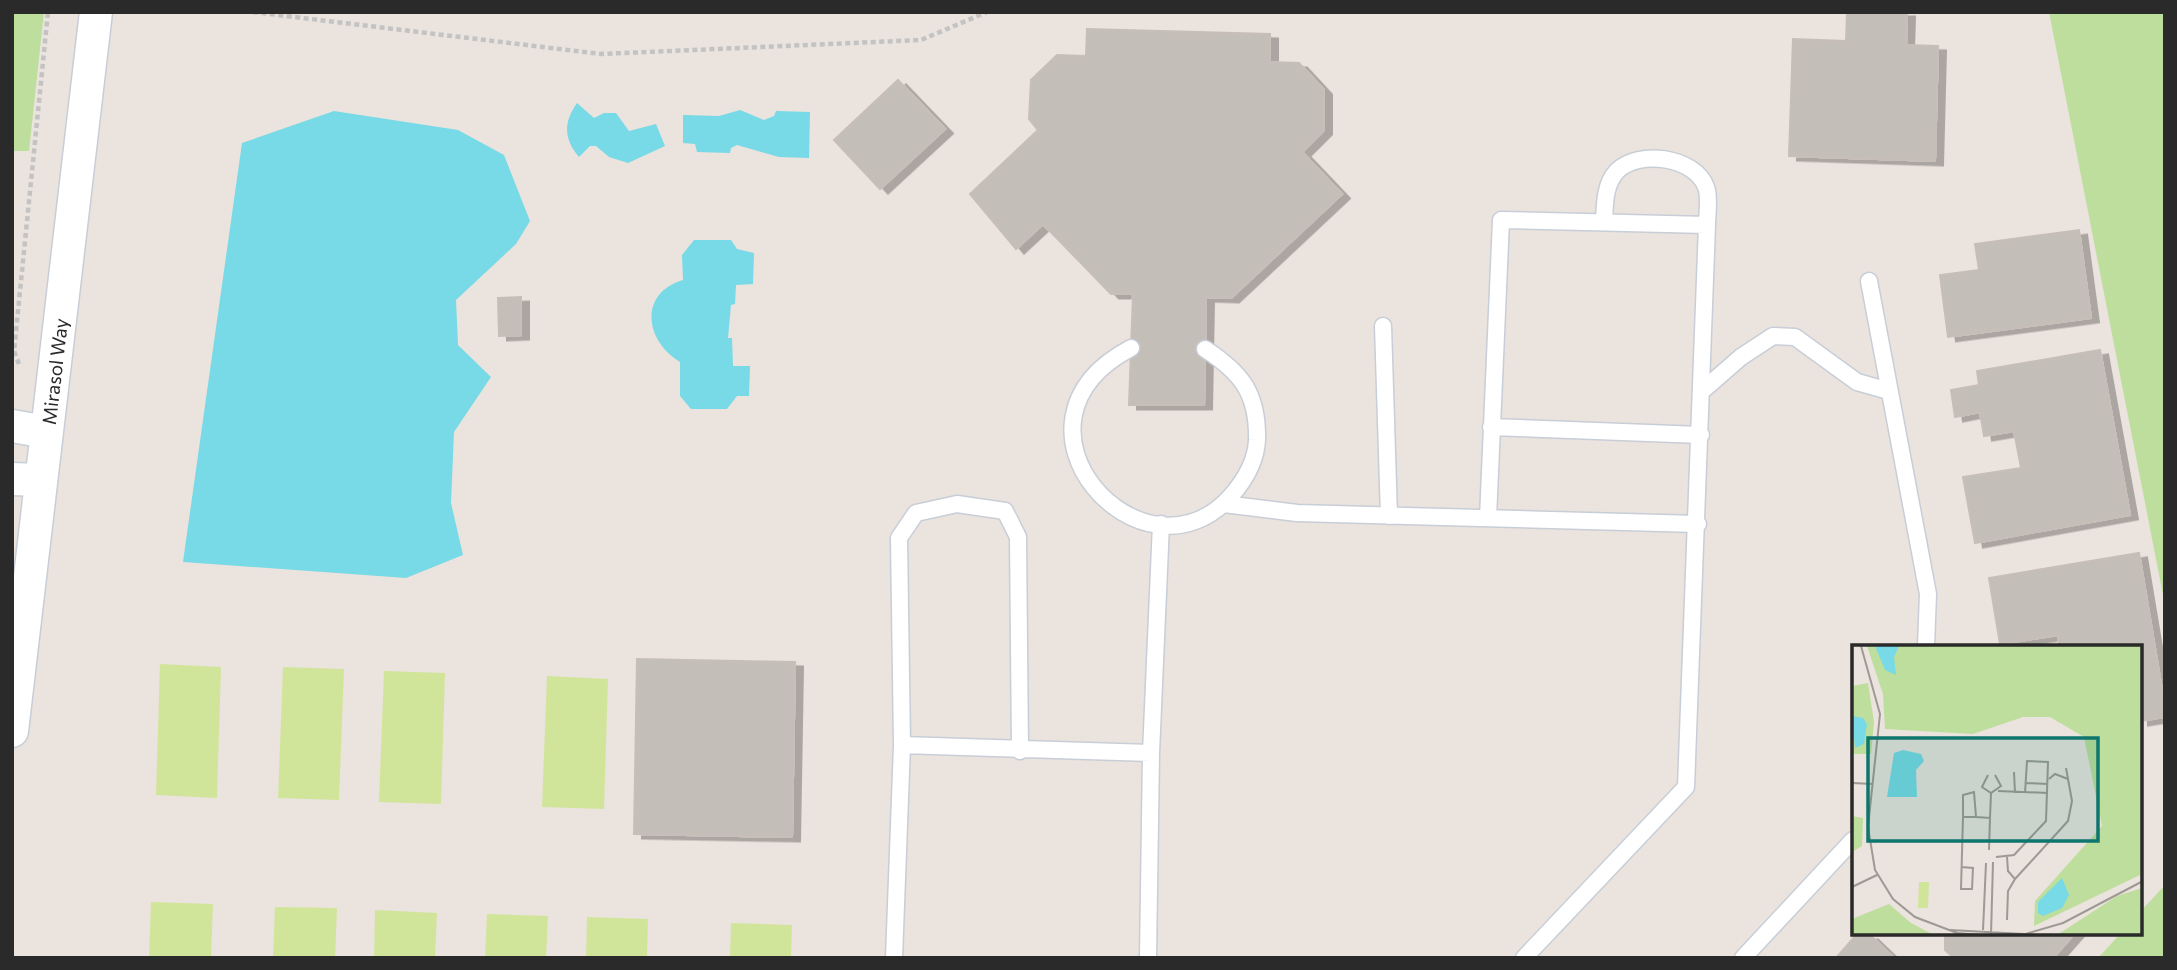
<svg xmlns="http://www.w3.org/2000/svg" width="2177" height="970" font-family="Commissioner,sans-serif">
<defs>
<filter id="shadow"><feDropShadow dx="8" dy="4.5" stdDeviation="0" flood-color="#0004"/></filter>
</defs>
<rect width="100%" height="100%" fill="#ebe3dd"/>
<path fill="#bede9d" d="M12,12H44L29,151H12Z
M2049,12H2165V605Z
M2165,885V958H2098L2121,933H2140V912Z"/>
<path fill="#d1e59a" d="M160,664L221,667L217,798L156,795Z
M283,667L344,669L339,800L278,798Z
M384,671L445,673L441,804L379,802Z
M547,676L608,679L604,809L542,807Z
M151,902L213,904L211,958H149Z
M275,907L337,908L335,958H273Z
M375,910L437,913L435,958H374Z
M487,914L548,916L546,958H485Z
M587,917L648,919L647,958H586Z
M731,923L792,925L791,958H730Z"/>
<path fill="#77dae6" d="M577,103L594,118L604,113H616L629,131L656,124L665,146L628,163L609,157L596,146H590L579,157C564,139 563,123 577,103Z
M740,110L764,120L774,116L776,111L810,112L809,158L779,157L737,145L731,148L730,153L697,152L695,144L683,143V115L719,116Z
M334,111L458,130L504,155L530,221L516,244L456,300L458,345L491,377L454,432L451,503L463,555L406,578L183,562L242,143Z
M694,240H731L737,249L754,253L753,284L736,285L735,304L731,305L728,338H732L733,366H750L749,396H737L727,409H691L680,396V362C644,340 639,293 683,280L682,255Z"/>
<path fill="#c4beb9" stroke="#c6beb7" stroke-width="2" filter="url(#shadow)" d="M1847,12H1907L1906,45L1938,46L1935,161L1789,156L1793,39L1846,41Z
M1087,29L1270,34V62L1299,63L1324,90V130L1302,152L1342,194L1231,298L1206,297L1204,405H1129L1133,294H1111L1043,224L1016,249L970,194L1038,130L1029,119L1031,80L1057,55L1086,56Z
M898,80L945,129L880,189L834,140Z
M2079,230L2091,318L1948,337L1940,275L1979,270L1975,244Z
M521,297V335L499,336L498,298Z
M2100,350L2130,515L1975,543L1963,477L2021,468L2014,431L1984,436L1980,412L1955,417L1951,390L1979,385L1977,371Z
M2139,553L2165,708V717L2140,721V646H2059L2058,635L2000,644L1989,578Z
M637,659L795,662L792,837L634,834Z
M1945,933H2075L2053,958H1954L1945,950Z
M1856,935H1870L1894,958H1836Z"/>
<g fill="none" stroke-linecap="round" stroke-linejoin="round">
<g stroke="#c8ced7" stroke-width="19">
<path id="lane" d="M1604,222C1605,205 1604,185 1617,171C1639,149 1695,157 1706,187C1710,197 1707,214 1707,225
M1869,281L1928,594L1926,646
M1383,326L1389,516
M1131,348C987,424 1143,594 1231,496C1245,480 1256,462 1257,440C1258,394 1242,373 1205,349
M1702,391L1741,357L1773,336L1795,337L1857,382L1889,391
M1491,427L1701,435
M1224,504L1297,513L1698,524
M1488,518L1501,220L1707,225L1686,787L1524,958
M1020,751L1018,537L1005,511L957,504L916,513L899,538L902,745L1151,753L1161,524
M894,958L902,745
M1148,958L1151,753
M1743,958L1853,840"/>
</g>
<g stroke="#c8ced7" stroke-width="35">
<g id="street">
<path d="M12,426L46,432"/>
<path d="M12,479L41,480"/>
<path id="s1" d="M12,731L96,12"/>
</g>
</g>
<path stroke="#c3c3c3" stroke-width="4.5" stroke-dasharray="5 3.5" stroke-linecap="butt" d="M253,12L601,54L921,40L987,12
M19,364L14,351L48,12"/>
<use href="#lane" stroke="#fff" stroke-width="16"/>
<use href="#street" stroke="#fff" stroke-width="32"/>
</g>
<g text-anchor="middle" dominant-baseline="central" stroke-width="7" stroke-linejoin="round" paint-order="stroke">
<g font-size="19" fill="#2a2a2a" stroke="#fff">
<text stroke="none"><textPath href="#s1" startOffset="362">Mirasol Way</textPath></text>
</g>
</g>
<g transform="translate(1852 645)">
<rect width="290" height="290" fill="#ebe3dd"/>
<path d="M15,1H290V229L182,281L183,256L250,181L232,92L198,72H171L121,89L33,84L31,49ZM16,38L22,77L19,109H0V41ZM0,171L11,173L10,201L0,207ZM290,243V290H205L265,251ZM37,259L59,278L82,290H0V274Z" fill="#bede9d"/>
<path d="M67,237H77L76,263H66Z" fill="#d1e59a"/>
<path d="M23,1H47L42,12L44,30L33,25ZM0,71L11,73L15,79L12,99L3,103ZM51,105L69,109L72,116L64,125L65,152H35L42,108ZM210,233L217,250L210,263L191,271L186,268V257Z" fill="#77dae6"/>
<path fill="none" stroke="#9e9995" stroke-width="2" d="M9,1L28,69L16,182L23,225L41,254L63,272L105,288L129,290M162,127L163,148M136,130L130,142L139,148L149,141L143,130M197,134L203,129L216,134M0,138L21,139M174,138L196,139M146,146L196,148M124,172L122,147L111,150V172H124L138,173L139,148M137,205L138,173M144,212L162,210L194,176L196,117L175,116L173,148M109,222L121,223L120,244H109L111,172M163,234L216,176L220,156L214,123M0,242L25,230M155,275L156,246L163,234L156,226L155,212M98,285L172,289M131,285L134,218M139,290L141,217M170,290L211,278L291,236"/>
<path fill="#0f766e" fill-opacity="0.15" stroke="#0f766e" stroke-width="3.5" d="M16,93H246V196H16Z"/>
<rect width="290" height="290" fill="none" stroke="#2a2a2a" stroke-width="3.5"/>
</g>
<rect width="2177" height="970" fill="none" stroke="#2a2a2a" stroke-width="28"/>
</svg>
